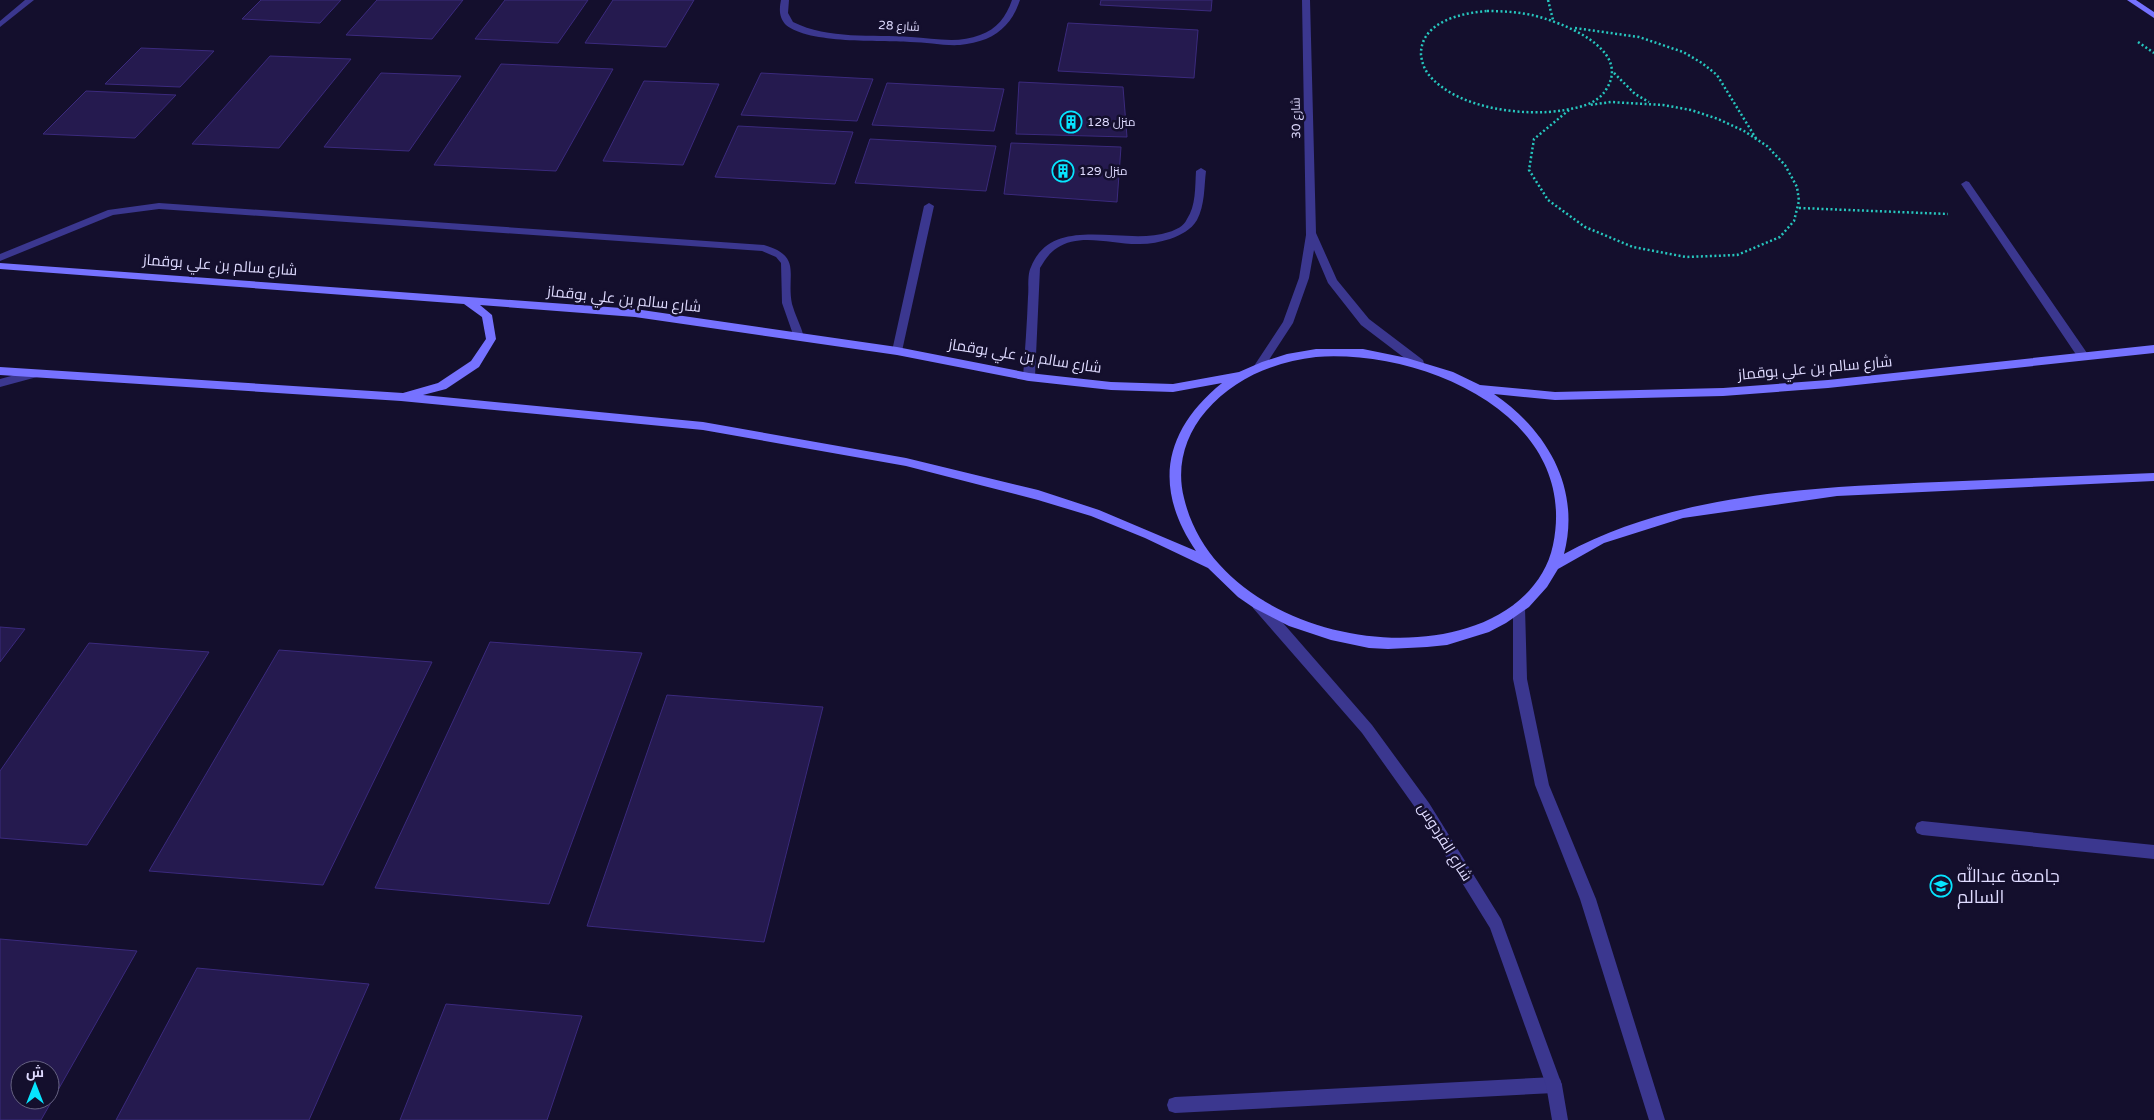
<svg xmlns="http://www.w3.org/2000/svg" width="2154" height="1120" font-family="'Varela Round',Cairo,sans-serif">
<rect width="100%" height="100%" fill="#140f2d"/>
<path fill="#251a4f" stroke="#3b2a7d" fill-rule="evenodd" d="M261,0H341L320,23L242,19Z
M377,0H463L432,39L346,35Z
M505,0H588L558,43L475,39Z
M613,0H694L666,47L585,43Z
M1101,0H1212L1211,11L1100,5Z
M1068,23L1198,30L1194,78L1058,71Z
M141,48L214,51L180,87L105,84Z
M270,56L351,59L279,148L192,144Z
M501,64L613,69L556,171L434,165Z
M381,73L461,76L409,151L324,147Z
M761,73L873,79L857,121L741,115Z
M644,81L719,84L683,165L603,161Z
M1019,82L1123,87L1127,137L1016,134Z
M887,83L1004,89L994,131L872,125Z
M86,91L176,95L135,138L43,134Z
M738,126L853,132L835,184L715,177Z
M870,139L996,146L986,191L855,183Z
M1011,143L1121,147L1117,202L1004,194Z
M0,627L25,629L0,662Z
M490,642L642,653L549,904L375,888Z
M89,643L209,652L87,845L0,838V771Z
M279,650L432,662L323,885L149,871Z
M667,695L823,707L764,942L587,926Z
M0,939L137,951L41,1120H0ZM20,1070H50V1100H20Z
M197,968L369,984L309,1120H116Z
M446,1004L582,1016L547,1120H400Z"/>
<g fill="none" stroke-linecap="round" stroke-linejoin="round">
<path stroke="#27c7bf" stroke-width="2.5" stroke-dasharray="2 2.5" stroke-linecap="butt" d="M1548,0L1553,20
M1487,11C1502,11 1517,12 1532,15C1561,22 1631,48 1607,88C1598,104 1581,107 1565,110C1525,117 1457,109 1429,75C1424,69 1422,62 1421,55C1420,22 1461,13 1487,11Z
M1575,28L1639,37L1683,52L1702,63L1717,75L1757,140
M2138,42L2154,53
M1614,73L1635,94L1649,102
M1569,110L1534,139L1529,170L1548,200L1585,227L1633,247L1686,257L1737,255L1780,237L1794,221L1799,201L1797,187L1785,165L1767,146L1744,131L1718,119L1691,110L1663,105L1611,102L1589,105
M1799,208L1948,214"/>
<path fill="#3b378f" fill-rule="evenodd" d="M1302,0H1310L1316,233L1337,280L1369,319L1423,360L1424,363L1423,366H1415L1361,325L1328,283L1314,250L1309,278L1293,323L1263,369L1259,370L1254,366L1283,322L1299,278L1306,235Z
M1201,168L1206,171C1204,187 1205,205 1197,220C1191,230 1181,235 1170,239C1160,242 1150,244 1140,244C1114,245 1080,232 1057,248C1049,253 1045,260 1040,268L1035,377L1029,381L1025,380L1023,377C1025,350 1027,324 1028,297C1029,288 1027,275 1031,267C1053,212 1126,247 1169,232C1176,230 1184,226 1187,219C1196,206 1195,187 1196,171Z
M1966,181L1969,182L2087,353L2088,356L2087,359H2079L1961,184Z
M159,203L764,245C803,256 786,275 792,304C795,315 801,326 804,337L803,340H795L782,303L781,263L776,257L762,251L159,209L113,215L0,261V254L108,210Z
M929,203L934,206L902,351L897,355L892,351L924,206Z
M1922,821L2154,845V859L1922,835L1917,833L1915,828L1917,823Z
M1554,1077L1560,1079L1562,1085L1560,1091L1554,1093L1175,1113L1169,1111L1167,1105L1169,1099L1175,1097Z"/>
<path fill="#3b378f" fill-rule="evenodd" d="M25,0H34L0,27V21Z
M781,0H789L788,13L793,22C829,40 872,34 911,37C933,38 958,44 980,35C997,29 1006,17 1012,0H1020C1014,18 1004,31 986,39C978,42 969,44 960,45C943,46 927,42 910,42C880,40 809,44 786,25C779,18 779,9 781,0Z
M33,370L39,374L37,377L0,387V379Z"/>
<path fill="#3b378f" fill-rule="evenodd" d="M1258,599L1263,600L1372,725L1429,803L1501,919L1562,1085L1568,1120H1552L1546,1085L1490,928L1419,813L1362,733L1253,608L1252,604L1253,600Z
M1519,603L1524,604L1525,608L1527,679L1549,785L1596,899L1665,1120H1649L1580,899L1535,785L1513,679V608L1514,604Z"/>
<path fill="#7672ff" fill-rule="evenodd" d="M2127,0H2136L2154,12V18Z
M0,263L635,309L897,347L1029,373L1111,382L1173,384L1239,372L1262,362L1287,354L1316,349H1363L1407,358L1453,372L1480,385L1555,392L1723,388L1828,380L2154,345V353L1828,388L1723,396L1555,400L1494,394C1548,431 1581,489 1564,554C1676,493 1813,487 1939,482C2010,479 2082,476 2154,473V481L1837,496L1683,518L1604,543L1558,569L1547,587L1529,607L1506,623L1489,632L1447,645L1427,647L1388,649L1369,648L1331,640L1289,626L1254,608L1238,597L1208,568L1145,538L1091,516L1038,500L906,466L703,430L401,401L0,375V367L403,393L438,383L471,361L486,339L482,317L464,304L0,269ZM480,305L635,317L897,355L1029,381L1111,390L1173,392L1222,383C1163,431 1153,488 1196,551L1099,510L1038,490L906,458L703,422L423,395L446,389L479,367L496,339L492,315ZM1316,357C1422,349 1580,415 1553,545C1544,588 1507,616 1467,628C1366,660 1211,612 1184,498C1176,467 1185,435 1206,411C1234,378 1274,362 1316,357Z"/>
</g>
<defs>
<g id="building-ring" transform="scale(1.125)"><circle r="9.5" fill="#140f2d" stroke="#07e5ff" stroke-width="1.5"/><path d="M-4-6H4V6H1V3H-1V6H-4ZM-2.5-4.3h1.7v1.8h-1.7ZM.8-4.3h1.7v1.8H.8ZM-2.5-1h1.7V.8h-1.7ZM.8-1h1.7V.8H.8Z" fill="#07e5ff"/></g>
<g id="university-ring" transform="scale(1.125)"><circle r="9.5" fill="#140f2d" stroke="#07e5ff" stroke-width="1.5"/><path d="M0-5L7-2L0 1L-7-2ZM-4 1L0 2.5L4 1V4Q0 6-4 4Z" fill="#07e5ff"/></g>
</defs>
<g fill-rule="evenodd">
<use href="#building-ring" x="1071" y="122"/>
<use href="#building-ring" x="1063" y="171"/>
<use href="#university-ring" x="1941" y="886"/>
</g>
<g text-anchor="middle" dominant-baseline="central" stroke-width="5" stroke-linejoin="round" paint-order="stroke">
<g font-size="12" fill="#dfdbff" stroke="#140f2d">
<text transform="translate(899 26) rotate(3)">شارع 28</text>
<text transform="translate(1296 118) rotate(-91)">شارع 30</text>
</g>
<g font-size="12" fill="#dfdbff" stroke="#140f2d" text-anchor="start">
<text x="1087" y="122">منزل 128</text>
<text x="1079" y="171">منزل 129</text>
</g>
<g font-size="15" fill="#dfdbff" stroke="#140f2d">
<text transform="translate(220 265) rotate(4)">شارع سالم بن علي بوقماز</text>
<text transform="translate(624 299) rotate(6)">شارع سالم بن علي بوقماز</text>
<text transform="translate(1025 356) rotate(9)">شارع سالم بن علي بوقماز</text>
<text transform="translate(1815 368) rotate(-5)">شارع سالم بن علي بوقماز</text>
<text transform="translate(1445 842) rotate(58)">شارع الفردوس</text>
</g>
<g font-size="18" fill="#dfdbff" stroke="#140f2d" text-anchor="start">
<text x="1957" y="876">جامعة عبدالله<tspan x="1957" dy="21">السالم</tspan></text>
</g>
</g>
<g transform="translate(35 1085)"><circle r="24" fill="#140f2d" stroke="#656181"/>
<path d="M0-4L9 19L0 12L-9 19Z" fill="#07e5ff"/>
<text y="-8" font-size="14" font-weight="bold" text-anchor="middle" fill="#dfdbff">ش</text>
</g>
</svg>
